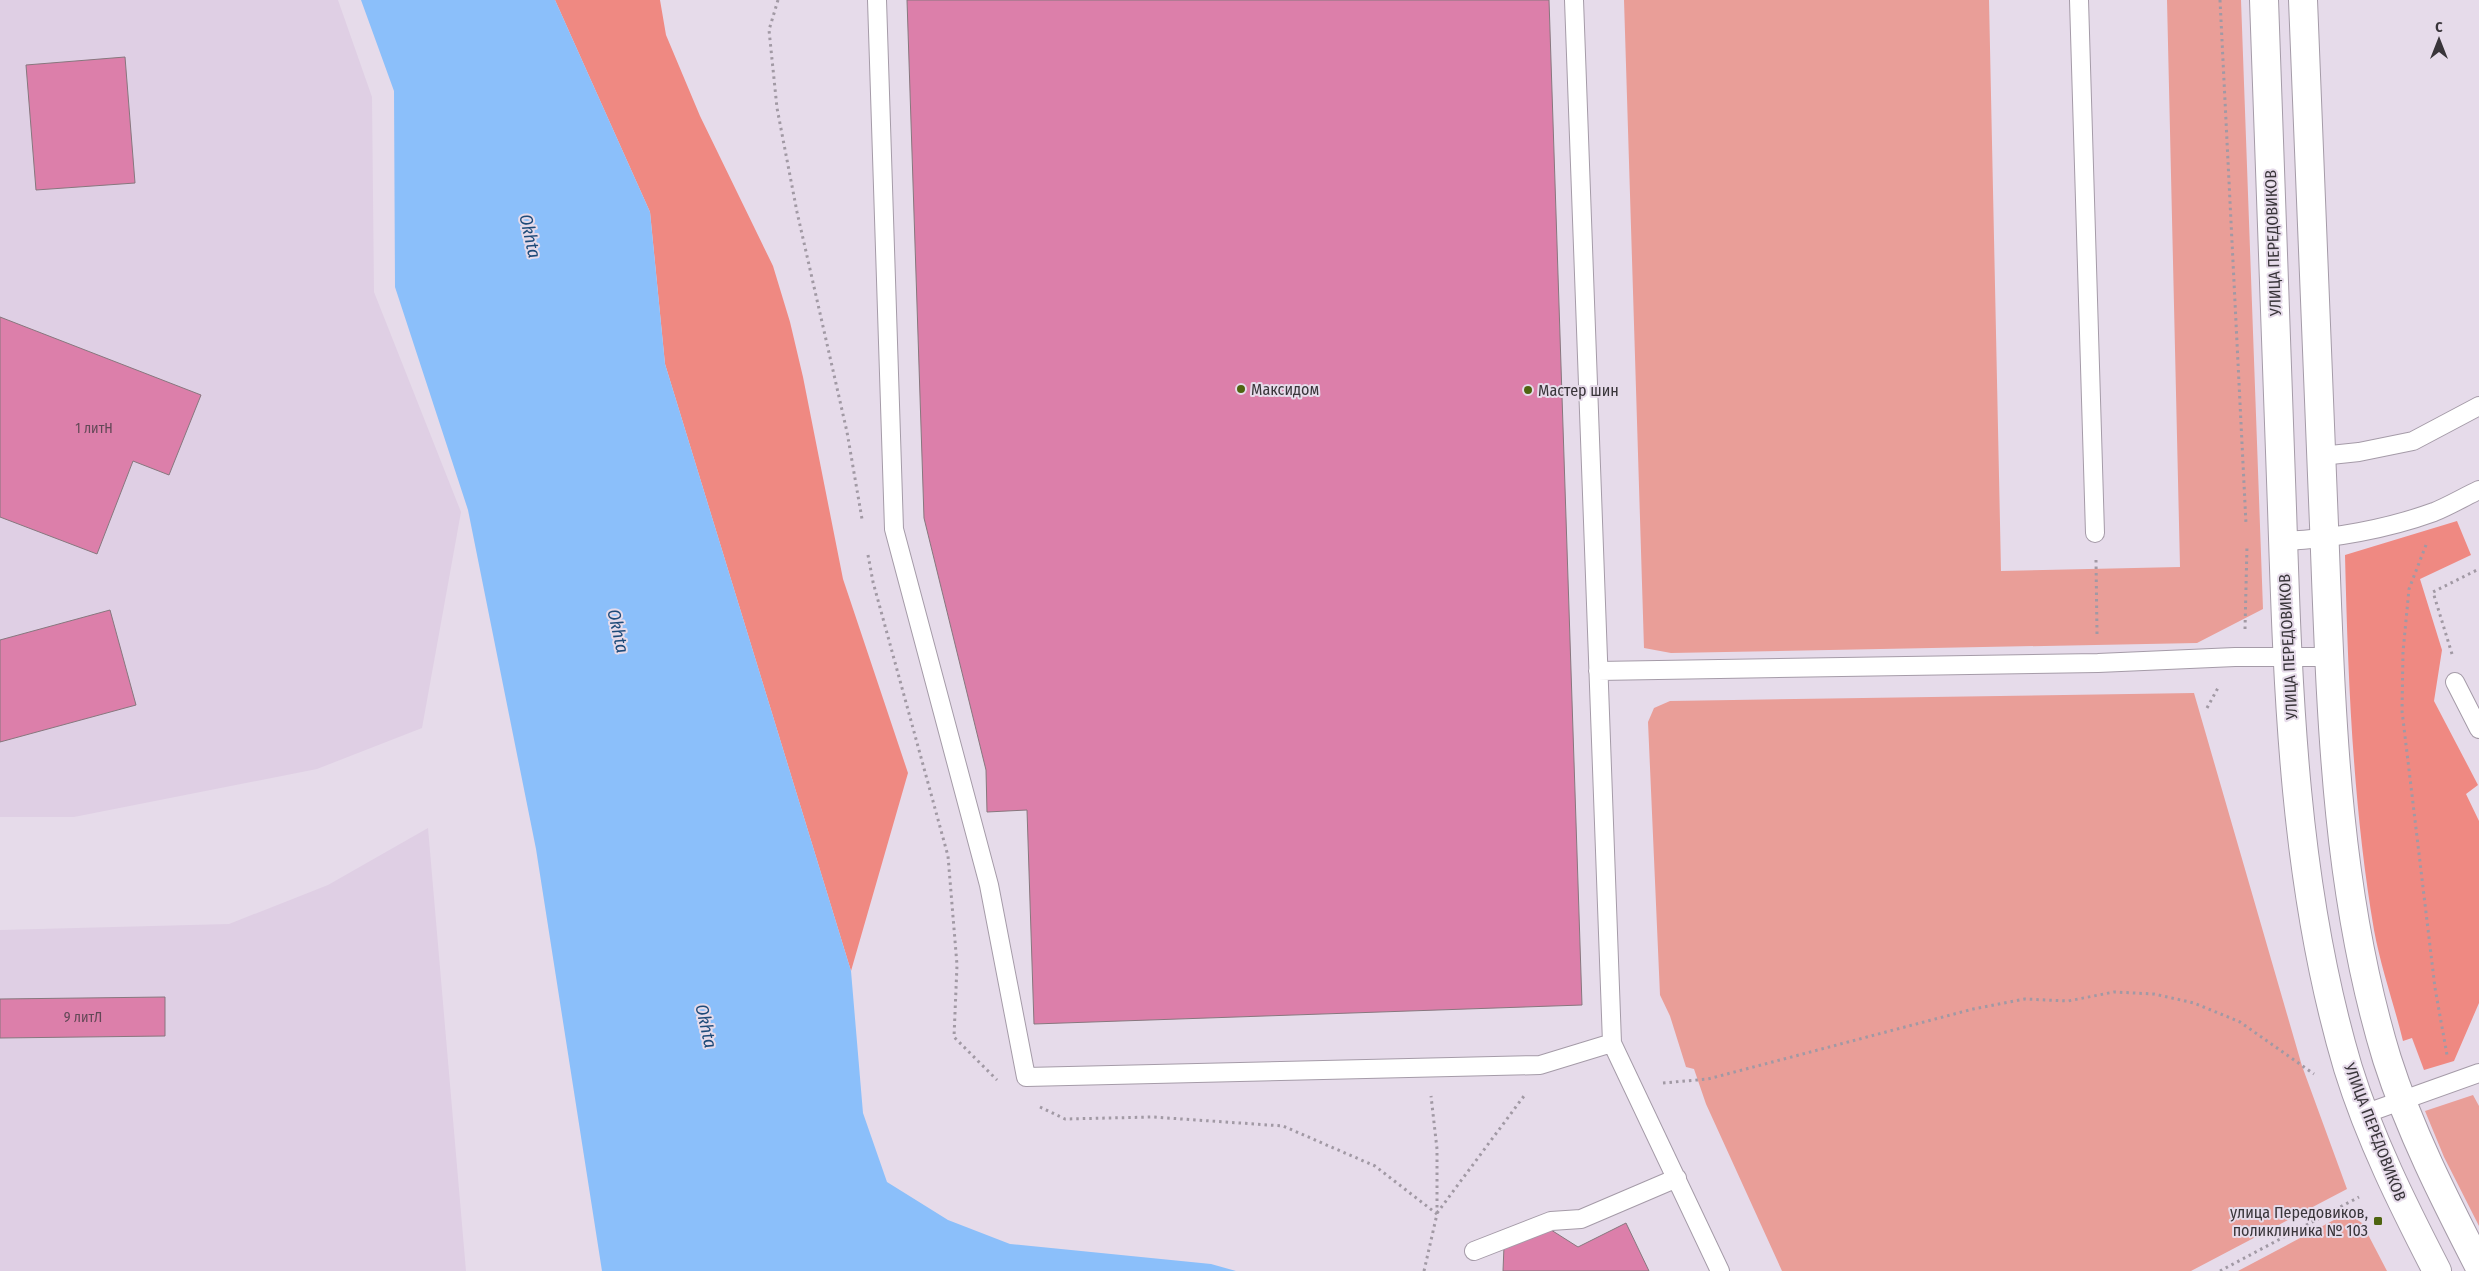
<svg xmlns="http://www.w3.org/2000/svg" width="2479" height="1271" font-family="'Fira Sans Condensed',sans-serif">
<rect width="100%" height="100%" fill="#e6dbea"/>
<path fill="#dfcfe4" d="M0,0H338L372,97L374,292L461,512L422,728L317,769L74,817H0Z
M428,828L466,1271H0V930L229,924L328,885Z"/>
<path fill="#e99e98" d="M1624,0H1989L2001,571L2180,567L2167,0H2241L2263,609L2197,643L1671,653L1644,648Z
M2194,693L2302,1066L2347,1189L2191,1271H1782L1706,1104L1694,1069L1686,1067L1670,1016L1660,995L1648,722L1654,708L1670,701Z
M2473,1095L2479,1106V1226L2444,1157L2425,1111Z
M2347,1213L2362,1223L2387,1271H2238Z"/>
<path fill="#ef8982" d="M555,0H660L666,35L700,116L773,266L790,322L803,377L843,579L908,773L851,971L665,364L650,212Z
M2457,521L2471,555L2420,579L2442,650L2434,701L2478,785L2466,794L2479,821V1003L2454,1061L2424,1070L2412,1038L2403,1041C2394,1004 2381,968 2374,930C2353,806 2348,681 2345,555Z"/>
<path fill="#8bbffa" d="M361,0H555L650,212L665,364L851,971L863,1113L887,1182L948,1220L1010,1244L1211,1264L1236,1271H602L536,849L468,510L395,287L394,91Z"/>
<path fill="#dc7faa" stroke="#87777e" d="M907,0H1549L1582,1005L1034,1024L1027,810L987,812L986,770L924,518Z
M125,57L135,183L36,190L26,65Z
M0,317L201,395L169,475L133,461L97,554L0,517Z
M110,610L136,705L0,742V640Z
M165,997V1036L0,1038V999Z
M1626,1223L1649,1271H1503L1504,1246L1548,1228L1578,1247Z"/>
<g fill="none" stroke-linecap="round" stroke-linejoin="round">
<g stroke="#a59ba8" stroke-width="20">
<path id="lane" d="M877,0L894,529L989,885L1026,1077L1540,1065L1612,1043
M1574,0L1612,1043L1720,1271
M2079,0L2095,533
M2321,456L2359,452L2413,441L2479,406
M2283,541C2332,539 2387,529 2434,512C2449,506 2464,497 2479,490
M1598,671L2098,663L2235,657H2328
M2455,682L2479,729
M2364,1114L2479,1073
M1474,1251L1551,1221L1581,1219L1677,1178"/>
</g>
<g stroke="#a59ba8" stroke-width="30">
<path id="secondary" d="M2264,0C2270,169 2276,338 2282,508C2288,695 2294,887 2348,1068C2370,1139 2403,1205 2437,1271
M2303,0C2310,175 2317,350 2324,525C2331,704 2334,886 2387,1059C2410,1131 2444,1198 2479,1266"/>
</g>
<path stroke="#a199a4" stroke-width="3" stroke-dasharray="2.5 4" stroke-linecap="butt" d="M778,0L769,30L777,108L797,212L847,432L862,519
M2220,0L2246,524
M2426,545L2409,589L2403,652L2402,711L2435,988L2447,1055
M868,555L873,582L948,856L957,965L954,1037L997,1080
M2096,560L2097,634
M2245,629L2247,545
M2452,654L2433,592L2479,569
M2207,708L2219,686
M1663,1083L1708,1079L1973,1009L2025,999L2068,1001L2114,992L2154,994L2194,1003L2240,1022L2314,1074
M1040,1107L1065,1119L1153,1117L1283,1126L1375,1166L1437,1214
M1437,1213L1524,1096
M1424,1271L1437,1214V1149L1431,1096
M2220,1271L2359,1197"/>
<use href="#lane" stroke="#fff" stroke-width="18"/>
<use href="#secondary" stroke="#fff" stroke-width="28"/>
</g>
<g fill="#4e6410" stroke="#e6dbea" stroke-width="2">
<circle cx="1241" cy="389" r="5"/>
<circle cx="1528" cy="390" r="5"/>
<rect x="2373" y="1216" width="10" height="10" rx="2.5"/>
</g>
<g text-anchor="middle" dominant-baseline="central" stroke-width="4" stroke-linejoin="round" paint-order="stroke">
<g font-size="14" fill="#624856">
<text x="94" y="428">1 литН</text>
<text x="83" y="1017">9 литЛ</text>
</g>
<g font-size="16" fill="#39353a" stroke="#e6dbea">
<text transform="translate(2273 243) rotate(-92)">УЛИЦА ПЕРЕДОВИКОВ</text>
<text transform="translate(2288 647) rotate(-93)">УЛИЦА ПЕРЕДОВИКОВ</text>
<text transform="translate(2375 1132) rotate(69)">УЛИЦА ПЕРЕДОВИКОВ</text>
</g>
<g font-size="16" fill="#39353a" stroke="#e6dbea" text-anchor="start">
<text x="1251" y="389">Максидом</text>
<text x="1538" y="390">Мастер шин</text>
<text x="2368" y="1212" text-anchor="end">улица Передовиков,<tspan x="2368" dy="18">поликлиника № 103</tspan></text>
</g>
<g font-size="18" font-style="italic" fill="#1d4a79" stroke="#e6dbea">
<text transform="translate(530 236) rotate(77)">Okhta</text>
<text transform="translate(618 631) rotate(77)">Okhta</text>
<text transform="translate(706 1026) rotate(77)">Okhta</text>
</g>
</g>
<g transform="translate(2439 40)" stroke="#e6dbea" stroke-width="4" paint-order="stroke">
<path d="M0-4L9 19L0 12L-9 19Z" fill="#39353a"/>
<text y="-8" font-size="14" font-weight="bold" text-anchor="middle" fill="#39353a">С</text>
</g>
</svg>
